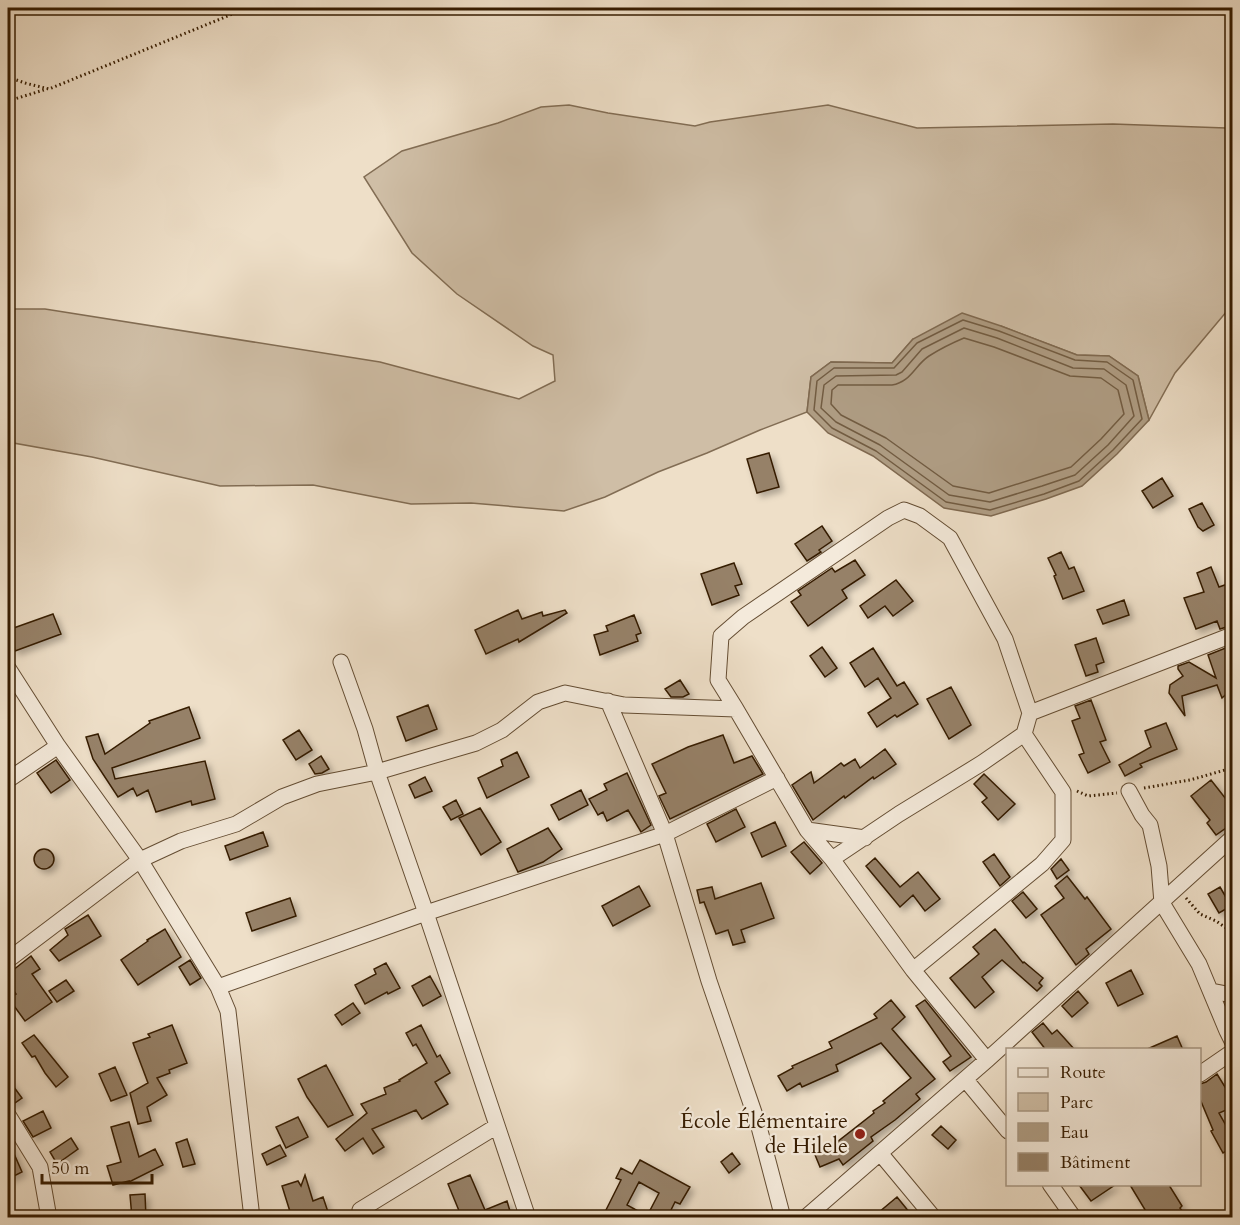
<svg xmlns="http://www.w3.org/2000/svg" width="1240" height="1225" font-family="Cardo,serif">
<defs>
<filter id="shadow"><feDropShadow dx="4" dy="4" stdDeviation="3" flood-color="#0004"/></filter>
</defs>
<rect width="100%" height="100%" fill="#eedfc8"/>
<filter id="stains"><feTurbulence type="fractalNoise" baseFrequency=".00333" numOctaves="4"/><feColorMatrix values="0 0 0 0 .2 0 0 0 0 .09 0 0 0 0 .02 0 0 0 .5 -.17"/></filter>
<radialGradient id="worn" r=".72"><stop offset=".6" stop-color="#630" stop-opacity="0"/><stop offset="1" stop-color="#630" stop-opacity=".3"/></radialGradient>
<path fill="#cfbea6" stroke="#826d54" stroke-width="1.5" d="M569,105L608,113L695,126L710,122L828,105L917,128L1113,124L1226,128L1232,126V307L1227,311L1175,373L1149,420L1138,376L1109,356L1077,355L1001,326L913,339L892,363L831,362L811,377L807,412L760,430L707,453L658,472L605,497L564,511L471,503L411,504L313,485L220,486L92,457L8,442V309H45L380,362L519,399L555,381L553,355L533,346L457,294L412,253L364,177L402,151L498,123L541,107Z"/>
<path fill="#af9d84" stroke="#7f6950" stroke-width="1.5" d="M962,313L1001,326L1077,355L1109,356L1138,376L1149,420L1117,454L1082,486L1046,499L991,516L944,508L873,456L828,433L807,412L811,377L831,362L892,363L913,339Z"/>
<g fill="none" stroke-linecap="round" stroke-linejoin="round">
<path stroke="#725c42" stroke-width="1.5" d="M963,320L999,331L1075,360L1107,362L1133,380L1142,419L1113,450L1079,481L1044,494L990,510L946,502L876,451L832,428L814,410L817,381L834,368H894L917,343Z
M964,328L997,338L1073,368L1104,369L1126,385L1134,416L1108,445L1075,475L1042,486L990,502L949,495L880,445L836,422L821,408L824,385L836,376L896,375L902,372L922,349Z
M964,338L994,347L1070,376L1101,378L1118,390L1124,414L1101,439L1071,467L989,493L953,486L886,438L841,415L831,404L832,390L838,385H892C911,382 915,365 929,356C940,349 952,343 964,338Z"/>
</g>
<path fill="#968168" stroke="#361c01" stroke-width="1.5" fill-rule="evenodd" filter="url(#shadow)" d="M769,453L779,487L757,493L747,459Z
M1162,478L1173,496L1153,508L1142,491Z
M1202,503L1214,525L1203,531L1198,527L1189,509Z
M822,526L832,541L819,550L821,552L807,561L795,544Z
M1061,552L1069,569L1074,567L1084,591L1063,599L1054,576L1056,575L1048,558Z
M855,560L865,575L842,590L847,598L808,626L791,602L801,595L798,591L832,568L835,572Z
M734,563L742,584L735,586L739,595L712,605L701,574Z
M1211,567L1219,587L1233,582V625L1220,629L1217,621L1196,629L1184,598L1204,592L1197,573Z
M896,580L913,601L893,616L885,606L868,618L860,606Z
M1124,600L1129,615L1103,624L1097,610Z
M518,610L522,619L542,612L543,616L565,610L567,613L519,642L518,639L486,654L475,630Z
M53,614L61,634L15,651L8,630Z
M634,615L641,633L636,635L638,641L600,655L594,635L608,631L606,626Z
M1096,638L1104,662L1096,665L1098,672L1086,676L1075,645Z
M1233,645V688L1222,698L1217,685L1182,696L1185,716L1169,693L1170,685L1183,676L1178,669V666L1189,662L1216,678L1208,655Z
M822,647L837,668L825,677L810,656Z
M873,648L897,686L904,682L918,704L897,717L895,715L877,727L868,713L891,698L878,678L865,687L850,663Z
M680,680L689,694L683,697H671L665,689Z
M951,687L971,725L949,739L927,699Z
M1091,700L1106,740L1100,742L1110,762L1088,773L1079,755L1084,753L1072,721L1080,718L1075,706Z
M428,705L437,729L406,741L397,717Z
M189,707L200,738L112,768L115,779L205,761L215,799L192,805L191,801L156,812L148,790L137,796L133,788L118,797L93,759L86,737L98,734L105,754L150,723L149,721Z
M1166,723L1177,749L1140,764L1142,767L1125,776L1119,765L1151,747L1145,731Z
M299,730L312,750L296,760L283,740Z
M723,735L734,763L752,756L763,774L670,819L659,796L666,793L652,764L688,747Z
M885,749L896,764L874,779L873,777L845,798L844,796L813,820L792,785L811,772L814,783L841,763L844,766L855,759L860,768Z
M517,752L529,777L487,798L478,778L503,766L501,760Z
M321,756L329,769L322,773L315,774L309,764Z
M56,760L70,780L51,793L37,773Z
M627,773L651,825L641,832L628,810L607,821L603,812L598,815L589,799L607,790L604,784Z
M984,774L1015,804L998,820L982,802L987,798L974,784Z
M425,777L432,791L415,798L409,785Z
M1211,780L1233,808V823L1216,835L1207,823L1210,820L1191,796Z
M581,790L588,805L559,820L551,805Z
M456,800L463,814L451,820L443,807Z
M480,808L501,842L481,855L459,818Z
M736,809L745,827L716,842L707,824Z
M775,822L786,846L762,857L751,833Z
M548,828L562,849L543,862L518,872L507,849Z
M263,832L268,846L230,860L225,846Z
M804,842L822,863L810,874L791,852Z
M34 859a10 10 0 1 1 20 0a10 10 0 1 1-20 0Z
M994,854L1010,877L1000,886L983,862Z
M875,858L900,887L918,872L940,899L925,911L913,895L900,907L866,866Z
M1061,859L1069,870L1057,879L1051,869Z
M1067,876L1085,899L1087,897L1111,929L1086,949L1089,954L1076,965L1041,915L1064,898L1055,886Z
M761,883L774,918L741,930L745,942L733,945L728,930L716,934L704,902L700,903L697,890L712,887L715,899Z
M639,886L650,906L613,926L602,906Z
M1220,887L1231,906L1219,913L1208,894Z
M1023,892L1037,909L1026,918L1012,901Z
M290,898L296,916L252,931L246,913Z
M88,915L101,936L59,961L50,950L68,935L65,929Z
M165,929L181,957L138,985L121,960L148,941L147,940Z
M995,929L1023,963L1024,962L1043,978L1039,983L1042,986L1037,991L1002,960L982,977L994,992L975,1008L950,978L979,954L973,947Z
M31,956L40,969L32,974L52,1002L25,1021L9,999L16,994L8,982V974Z
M190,960L201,978L190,985L179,967Z
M386,963L400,988L388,994L387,992L365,1004L355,985L376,974L374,969Z
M1131,970L1143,994L1118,1006L1106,983Z
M430,976L441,996L423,1006L412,986Z
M66,980L74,991L57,1002L49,991Z
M1078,991L1088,1003L1072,1017L1062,1006Z
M891,1000L905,1017L892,1029L935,1079L916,1094L920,1099L895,1120L871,1137L873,1141L843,1165L839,1159L820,1167L813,1150L826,1144L828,1149L874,1113L873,1111L885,1103L883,1101L911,1078L881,1043L836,1065L838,1071L802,1087L800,1083L787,1091L778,1076L793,1068L792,1066L832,1048L829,1042L877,1018L874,1014Z
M925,1000L971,1057L950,1071L943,1062L951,1056L916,1006Z
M353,1003L360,1013L342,1025L335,1015Z
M1043,1023L1052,1034L1057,1030L1075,1050H1046L1032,1032Z
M172,1025L187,1063L169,1070L170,1073L157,1078L167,1095L147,1107L151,1121L138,1124L130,1093L148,1083L133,1043L150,1037L148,1034Z
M421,1025L437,1057L440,1055L450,1073L435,1082L448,1104L422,1119L416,1110L372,1129L384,1147L373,1154L363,1138L345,1151L336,1139L367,1113L361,1104L386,1094L384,1088L400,1081L399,1080L427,1063L416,1044L413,1046L406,1033Z
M34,1035L68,1077L56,1087L45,1073L35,1056L32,1057L22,1043Z
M1177,1036L1183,1050H1145Z
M326,1065L353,1115L328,1127L307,1097L298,1079Z
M115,1067L127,1095L111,1101L99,1074Z
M1217,1074L1225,1087L1233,1083V1107L1219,1113L1233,1138V1147L1223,1153L1211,1131L1213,1130L1200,1099V1084L1206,1082Z
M8,1079L22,1098L12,1105L8,1098Z
M43,1111L51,1128L33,1137L23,1121Z
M298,1117L308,1137L286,1148L276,1127Z
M129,1122L139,1157L155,1149L163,1165L129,1182V1181L113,1185L107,1166L121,1162L111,1127Z
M941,1126L956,1140L948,1149L932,1135Z
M71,1138L78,1149L57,1164L50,1152Z
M187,1139L195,1164L183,1167L176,1143Z
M8,1140L22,1172L8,1179Z
M280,1145L286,1156L267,1165L262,1154Z
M732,1153L740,1164L729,1173L721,1162Z
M640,1160L690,1187L680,1204L675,1202L667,1218H615L605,1212L621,1180L616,1178L621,1168L632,1174ZM639,1182L659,1193L647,1216L627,1205Z
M305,1175L313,1201L323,1197L330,1218H292L282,1186L298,1181L301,1186Z
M470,1175L485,1210L507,1201L512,1218H462L448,1184Z
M1079,1185H1115L1091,1201Z
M1130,1185H1169L1182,1206L1180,1208L1187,1218H1150Z
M145,1194L146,1218H132L130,1195Z
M897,1197L914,1218H872Z"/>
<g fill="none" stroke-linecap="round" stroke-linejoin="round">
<g stroke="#644d33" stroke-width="17">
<path id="minor" d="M341,662L365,729L377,772L426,913L528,1218
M8,668L58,746L140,860L218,987L228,1011L252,1218
M608,701L665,834L709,981L759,1127L783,1218
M736,709L718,680L721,636L743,617L888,518L904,510L920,516L950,538L1005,639L1030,713L1024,734L982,763L899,814L832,859
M1030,713L1232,635
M8,780L58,746
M1129,791L1142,815L1150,825L1159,866L1162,903L1199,964L1227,1031L1232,1041
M807,830L865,838
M8,960L140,860L181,841L236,824L282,797L317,784L377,772L476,743L502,730L538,702L565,693L624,705L736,709L807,830L832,859L913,970L987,1060
M913,970L1042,864L1063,840V792L1024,734
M218,987L426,913L665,834L777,778
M1211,991L1232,995
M1200,1074L1232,1052
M965,1079L1008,1131
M8,1115L40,1167L49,1218
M880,1153L934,1218
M1050,1184L1074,1218
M360,1210L497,1126
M805,1218L987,1060L1232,838"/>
</g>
<path stroke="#361c01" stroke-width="3" stroke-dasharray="1.5 3" stroke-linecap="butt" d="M8,13L19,8
M8,77L25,83L49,89L235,13L267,8
M8,101L47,89
M1144,788L1190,780L1232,768
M1077,791L1088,796L1117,793
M1186,898L1200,914L1216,921L1232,932"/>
<use href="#minor" stroke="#f4eadb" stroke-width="15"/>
</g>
<circle fill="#8f2418" stroke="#f4eadb" stroke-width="2" cx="860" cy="1134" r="6"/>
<g text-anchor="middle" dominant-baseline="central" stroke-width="4.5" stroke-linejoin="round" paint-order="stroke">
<g font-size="22" fill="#361c01" stroke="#f4eadb" text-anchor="end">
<text x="848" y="1121">École Élémentaire<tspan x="848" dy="25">de Hilele</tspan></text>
</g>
</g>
<rect width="1240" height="1225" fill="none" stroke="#eedfc8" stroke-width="30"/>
<rect x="9" y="9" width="1222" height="1207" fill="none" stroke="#361c01" stroke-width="3"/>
<rect x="15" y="15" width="1210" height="1195" fill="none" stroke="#361c01" stroke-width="1.5"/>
<rect x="1006" y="1048" width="195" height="138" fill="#f4eadb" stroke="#a89884" stroke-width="1.5"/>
<rect x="1018" y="1068" width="30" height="9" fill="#f4eadb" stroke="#a89884" stroke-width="1.5"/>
<text x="1060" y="1078" font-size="18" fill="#361c01">Route</text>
<rect x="1018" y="1093" width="30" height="18" fill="#cfbea6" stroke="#a89884" stroke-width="1.5"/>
<text x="1060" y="1108" font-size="18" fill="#361c01">Parc</text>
<rect x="1018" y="1123" width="30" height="18" fill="#af9d84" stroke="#a89884" stroke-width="1.5"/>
<text x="1060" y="1138" font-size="18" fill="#361c01">Eau</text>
<rect x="1018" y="1153" width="30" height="18" fill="#968168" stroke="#a89884" stroke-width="1.5"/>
<text x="1060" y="1168" font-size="18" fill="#361c01">Bâtiment</text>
<path d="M42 1174v9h110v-9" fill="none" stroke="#361c01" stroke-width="3"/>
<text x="51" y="1174" font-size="18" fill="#361c01" stroke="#f4eadb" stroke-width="4.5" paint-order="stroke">50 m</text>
<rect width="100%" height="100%" filter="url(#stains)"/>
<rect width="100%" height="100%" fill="url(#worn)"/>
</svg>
